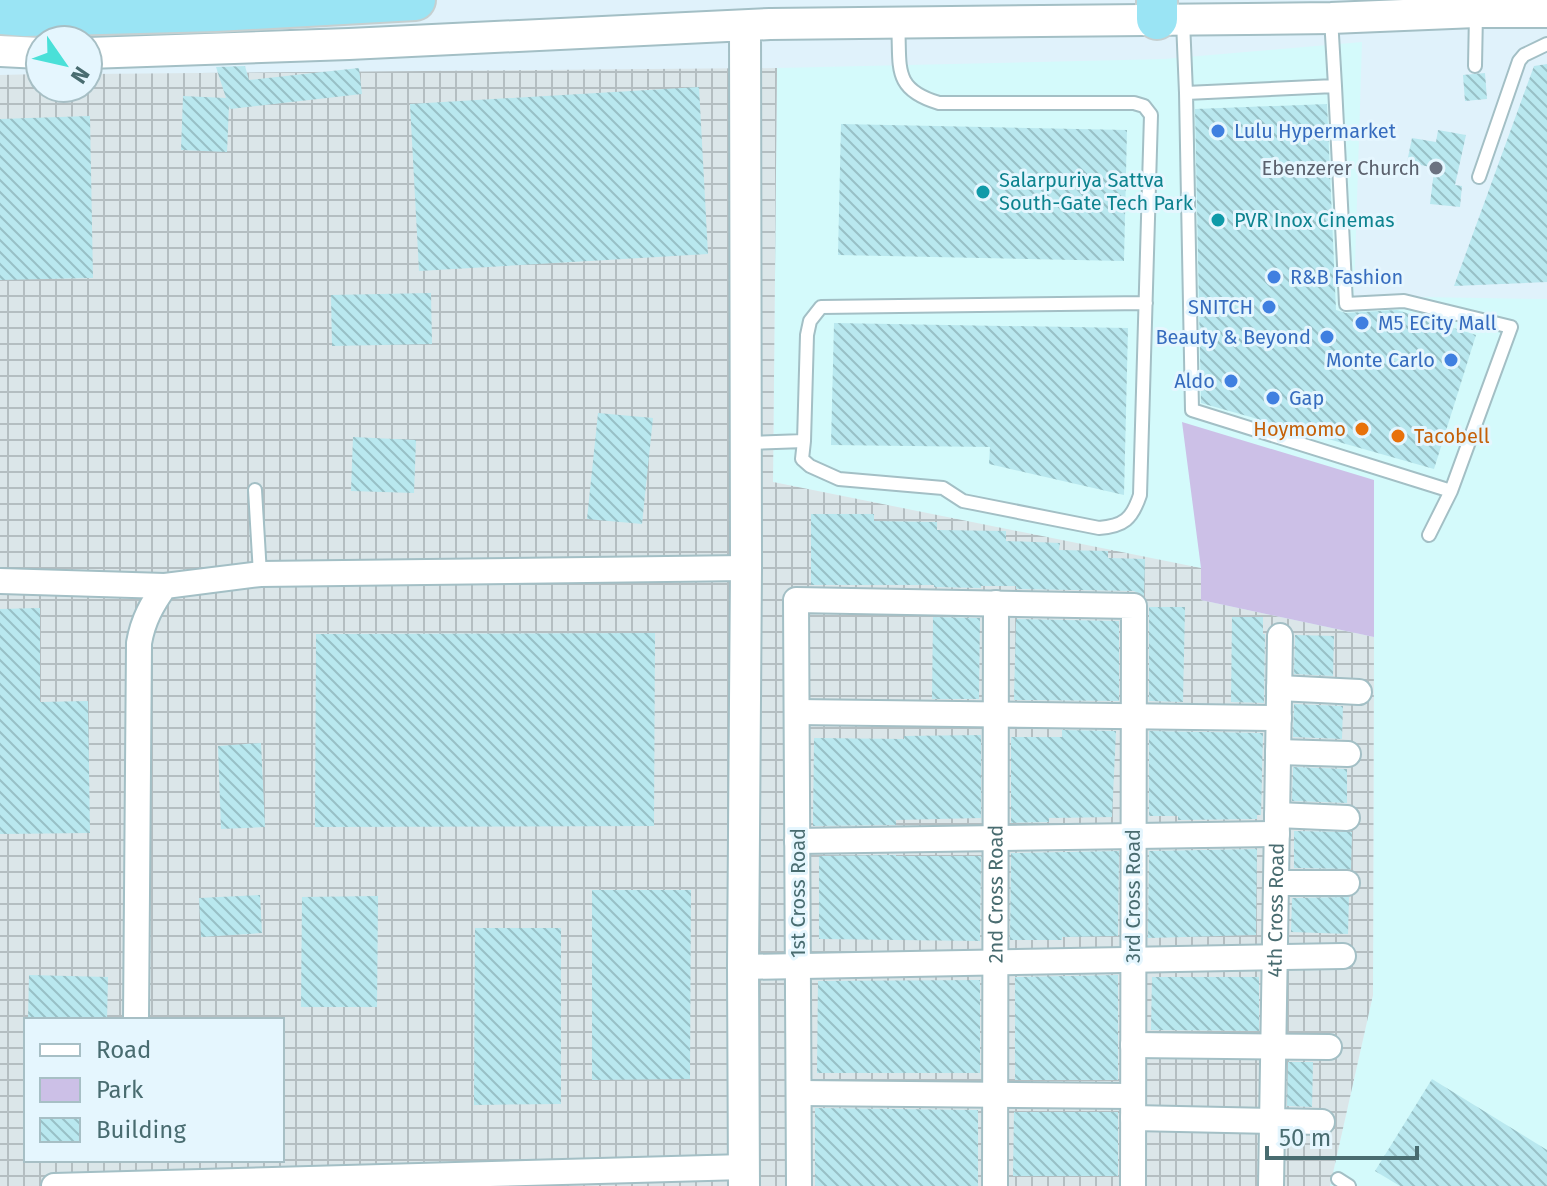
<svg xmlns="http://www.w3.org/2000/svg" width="1547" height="1186" font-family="'Fira Sans',sans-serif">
<defs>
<pattern id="industrial-grid" width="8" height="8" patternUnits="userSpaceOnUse" patternTransform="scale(2)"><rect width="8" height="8" fill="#dbe6e9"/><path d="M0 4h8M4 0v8" fill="none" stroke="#b4bec1"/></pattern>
<pattern id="building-back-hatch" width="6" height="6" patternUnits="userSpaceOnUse" patternTransform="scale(2)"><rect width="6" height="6" fill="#b9e8ef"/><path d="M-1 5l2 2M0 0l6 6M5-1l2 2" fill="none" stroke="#98c0c6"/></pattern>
</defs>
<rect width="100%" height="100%" fill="#e0f2fb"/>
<path fill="#d4fafb" d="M1362,42L1354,296L1547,299V1186H1330L1373,995L1374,637L1201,600V569L773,482L777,68L1164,59Z"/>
<path fill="url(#industrial-grid)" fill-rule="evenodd" d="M777,68L773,482L1201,568V600L1374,637L1373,995L1330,1186H0V75L40,74V88H88V74ZM26,1020H282V1160H26Z"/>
<path fill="#ccc0e7" d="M1182,422L1374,480V637L1201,600V568Z"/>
<path fill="url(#building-back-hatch)" d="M1547,64V282L1454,286L1534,66Z
M245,66L249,80L359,68L362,94L230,109L229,105L227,152L181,150L183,96L226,98L216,67Z
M1485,73L1487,99L1465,101L1463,75Z
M699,87L708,254L419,271L410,104Z
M1327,104L1336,310L1346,313L1397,310L1476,335L1434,469L1201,403L1195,109Z
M90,116L93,278L0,280V119Z
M841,124L1127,130L1124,261L838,255Z
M1438,130L1466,135L1455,185L1462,186L1460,207L1430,204L1434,171L1429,170L1430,167L1407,162L1412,138L1436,142Z
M431,293L432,344L332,346L331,295Z
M834,323L1128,328L1124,495L989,464L990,447L831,445Z
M598,413L653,418L642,524L587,519Z
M353,437L416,440L414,493L351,491Z
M811,514H874V521L937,522V530L1006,531V541L1060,543L1059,550L1108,551V558L1145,559L1144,596L1134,591L1016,589V586H981V588L934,587V585H811Z
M1149,607H1185L1183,702L1149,701Z
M40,608V702L88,701L90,833L0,834V609Z
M933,617L980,618L979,699H932Z
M1232,617H1263V634H1265L1264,703L1231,702Z
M1016,619L1119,621V701L1014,700Z
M655,633L654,826L315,827L316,634Z
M1295,635L1334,636L1333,676L1294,674Z
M1294,704L1343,706L1342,739L1293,737Z
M1062,730L1116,731L1112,817L1049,818V822L1011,823V737H1062Z
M1149,731L1263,733L1261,815H1257V819L1178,820V816H1149Z
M981,735V818L896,820V825L813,826L814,738L904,739V736Z
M261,743L265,827L221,829L218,746Z
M1293,767L1347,769V803L1292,801Z
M1294,831L1352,832L1351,869L1294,868Z
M1257,849L1256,935L1148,938L1149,851Z
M1119,851L1118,936L1062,937V940H1010L1011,853Z
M896,855V856H981L980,941L819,939V856Z
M592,890H691L690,1079L592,1080Z
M260,895L262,933L201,937L199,898Z
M378,896L377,1007H301L302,897Z
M1349,897L1348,934L1291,932L1292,898Z
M475,928H561V1104L474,1105Z
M29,975L108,977L107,1020H28Z
M1118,975V1080H1015V977Z
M1152,977H1259V1031L1151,1030Z
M980,980V1073H817L818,981Z
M1288,1062H1313L1312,1107L1287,1106Z
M1432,1079L1547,1150V1186H1400L1375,1171Z
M815,1108L978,1110V1186H815Z
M1014,1112H1118V1176H1013Z"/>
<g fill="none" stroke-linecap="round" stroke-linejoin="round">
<g stroke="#a3bfc5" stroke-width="16">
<path id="service" d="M1183,21L1186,93L1335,86L1331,18
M1475,66L1476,13
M1186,93L1192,410L1451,491L1511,327L1404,301L1346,304L1335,86
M1479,177L1519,61L1524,55L1547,44
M804,441L807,335L810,321L821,307L1146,303
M746,443L804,441L802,459L810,466L839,479L943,488L963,501L1099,528C1124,526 1132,519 1140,495L1151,115L1144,106L1134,103H939C891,89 901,66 898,24
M255,490L260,574
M1429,535L1451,491
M1338,1179L1349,1186"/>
</g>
<g stroke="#a3bfc5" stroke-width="28">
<g id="minor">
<path d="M0,581L165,586"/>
<path d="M1279,688L1359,692"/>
<path d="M797,712L1279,718"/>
<path d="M1278,752L1348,754"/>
<path d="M1277,815L1347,818"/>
<path d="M797,841L1277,834"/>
<path d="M1276,883H1347"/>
<path d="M743,967L1343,956"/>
<path d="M136,1020L139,643C143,620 152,604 165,586L260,574L746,568"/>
<path d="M1133,1045L1329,1047"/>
<path d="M799,1093L1133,1096"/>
<path d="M1133,1118L1322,1122"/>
<path d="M54,1186L744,1167"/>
<path d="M799,1186L796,600L1134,606L1133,1186"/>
<path id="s1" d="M995,1186L996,603"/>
<path id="s2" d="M1271,1186L1280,636"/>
</g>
</g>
<g stroke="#a3bfc5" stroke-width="34">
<path id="tertiary" d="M0,51L40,53
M88,53L349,44L770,24L1331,18L1476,12H1547
M744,1186L743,967L746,568L745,26"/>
</g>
<g stroke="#c5d0d1" stroke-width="44">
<path id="trunk" d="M0,14L25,16L216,11L415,0
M1157,19V0"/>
</g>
<use href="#service" stroke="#fff" stroke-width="12"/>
<use href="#minor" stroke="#fff" stroke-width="24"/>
<use href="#tertiary" stroke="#fff" stroke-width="30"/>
<use href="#trunk" stroke="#9ae4f4" stroke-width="40"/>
</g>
<g fill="#3f7fe0" stroke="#e5f6fe" stroke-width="3">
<circle cx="1218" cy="131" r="8"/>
<circle cx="1274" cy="277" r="8"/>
<circle cx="1269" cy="307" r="8"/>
<circle cx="1362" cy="323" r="8"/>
<circle cx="1327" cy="337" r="8"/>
<circle cx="1451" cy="360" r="8"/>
<circle cx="1231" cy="381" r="8"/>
<circle cx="1273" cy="398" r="8"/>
</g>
<circle fill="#6b7280" stroke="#e5f6fe" stroke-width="3" cx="1436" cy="168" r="8"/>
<g fill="#0f9aa8" stroke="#e5f6fe" stroke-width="3">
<circle cx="983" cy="192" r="8"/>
<circle cx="1218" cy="220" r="8"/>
</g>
<g fill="#e8710a" stroke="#e5f6fe" stroke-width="3">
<circle cx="1362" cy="429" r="8"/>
<circle cx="1398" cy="436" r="8"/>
</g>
<g text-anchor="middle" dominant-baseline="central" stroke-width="6" stroke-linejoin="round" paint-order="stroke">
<g font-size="20" fill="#366cbe" stroke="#e5f6fe" text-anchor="start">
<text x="1234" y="131">Lulu Hypermarket</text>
<text x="1290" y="277">R&amp;B Fashion</text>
<text x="1253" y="307" text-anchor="end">SNITCH</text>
<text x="1378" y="323">M5 ECity Mall</text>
<text x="1311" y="337" text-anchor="end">Beauty &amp; Beyond</text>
<text x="1435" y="360" text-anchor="end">Monte Carlo</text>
<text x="1215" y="381" text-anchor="end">Aldo</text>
<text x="1289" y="398">Gap</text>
</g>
<g font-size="20" fill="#5b616d" stroke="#e5f6fe" text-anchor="end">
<text x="1420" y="168">Ebenzerer Church</text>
</g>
<g font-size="20" fill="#0d838f" stroke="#e5f6fe" text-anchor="start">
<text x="999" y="180">Salarpuriya Sattva<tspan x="999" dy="23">South-Gate Tech Park</tspan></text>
<text x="1234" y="220">PVR Inox Cinemas</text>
</g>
<g font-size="20" fill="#c56008" stroke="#e5f6fe" text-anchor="end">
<text x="1346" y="429">Hoymomo</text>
<text x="1414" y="436" text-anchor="start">Tacobell</text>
</g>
<g font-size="20" fill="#496c70" stroke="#e5f6fe">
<text transform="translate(798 893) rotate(-90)">1st Cross Road</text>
<text stroke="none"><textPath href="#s1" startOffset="292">2nd Cross Road</textPath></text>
<text transform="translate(1133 896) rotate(-90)">3rd Cross Road</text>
<text stroke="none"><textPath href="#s2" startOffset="276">4th Cross Road</textPath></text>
</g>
</g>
<rect x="24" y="1018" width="260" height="144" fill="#e5f6fe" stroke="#a7bfc5" stroke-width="2"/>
<rect x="40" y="1044" width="40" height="12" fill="#ffffff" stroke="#a7bfc5" stroke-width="2"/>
<text x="96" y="1058" font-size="24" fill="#496c70">Road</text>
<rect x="40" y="1078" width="40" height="24" fill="#ccc0e7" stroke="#a7bfc5" stroke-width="2"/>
<text x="96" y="1098" font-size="24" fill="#496c70">Park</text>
<rect x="40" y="1118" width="40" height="24" fill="url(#building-back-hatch)" stroke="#a7bfc5" stroke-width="2"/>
<text x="96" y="1138" font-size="24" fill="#496c70">Building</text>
<g transform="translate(64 64) rotate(124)"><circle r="38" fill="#e5f6fe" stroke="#a7bfc5" stroke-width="2"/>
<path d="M0-6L14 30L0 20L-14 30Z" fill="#4ae0d8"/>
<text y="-12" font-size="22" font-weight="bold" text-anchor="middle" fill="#496c70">N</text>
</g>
<path d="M1267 1146v12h150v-12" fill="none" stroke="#496c70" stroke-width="4"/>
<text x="1279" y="1146" font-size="24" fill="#496c70" stroke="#e5f6fe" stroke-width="6" paint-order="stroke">50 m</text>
</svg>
